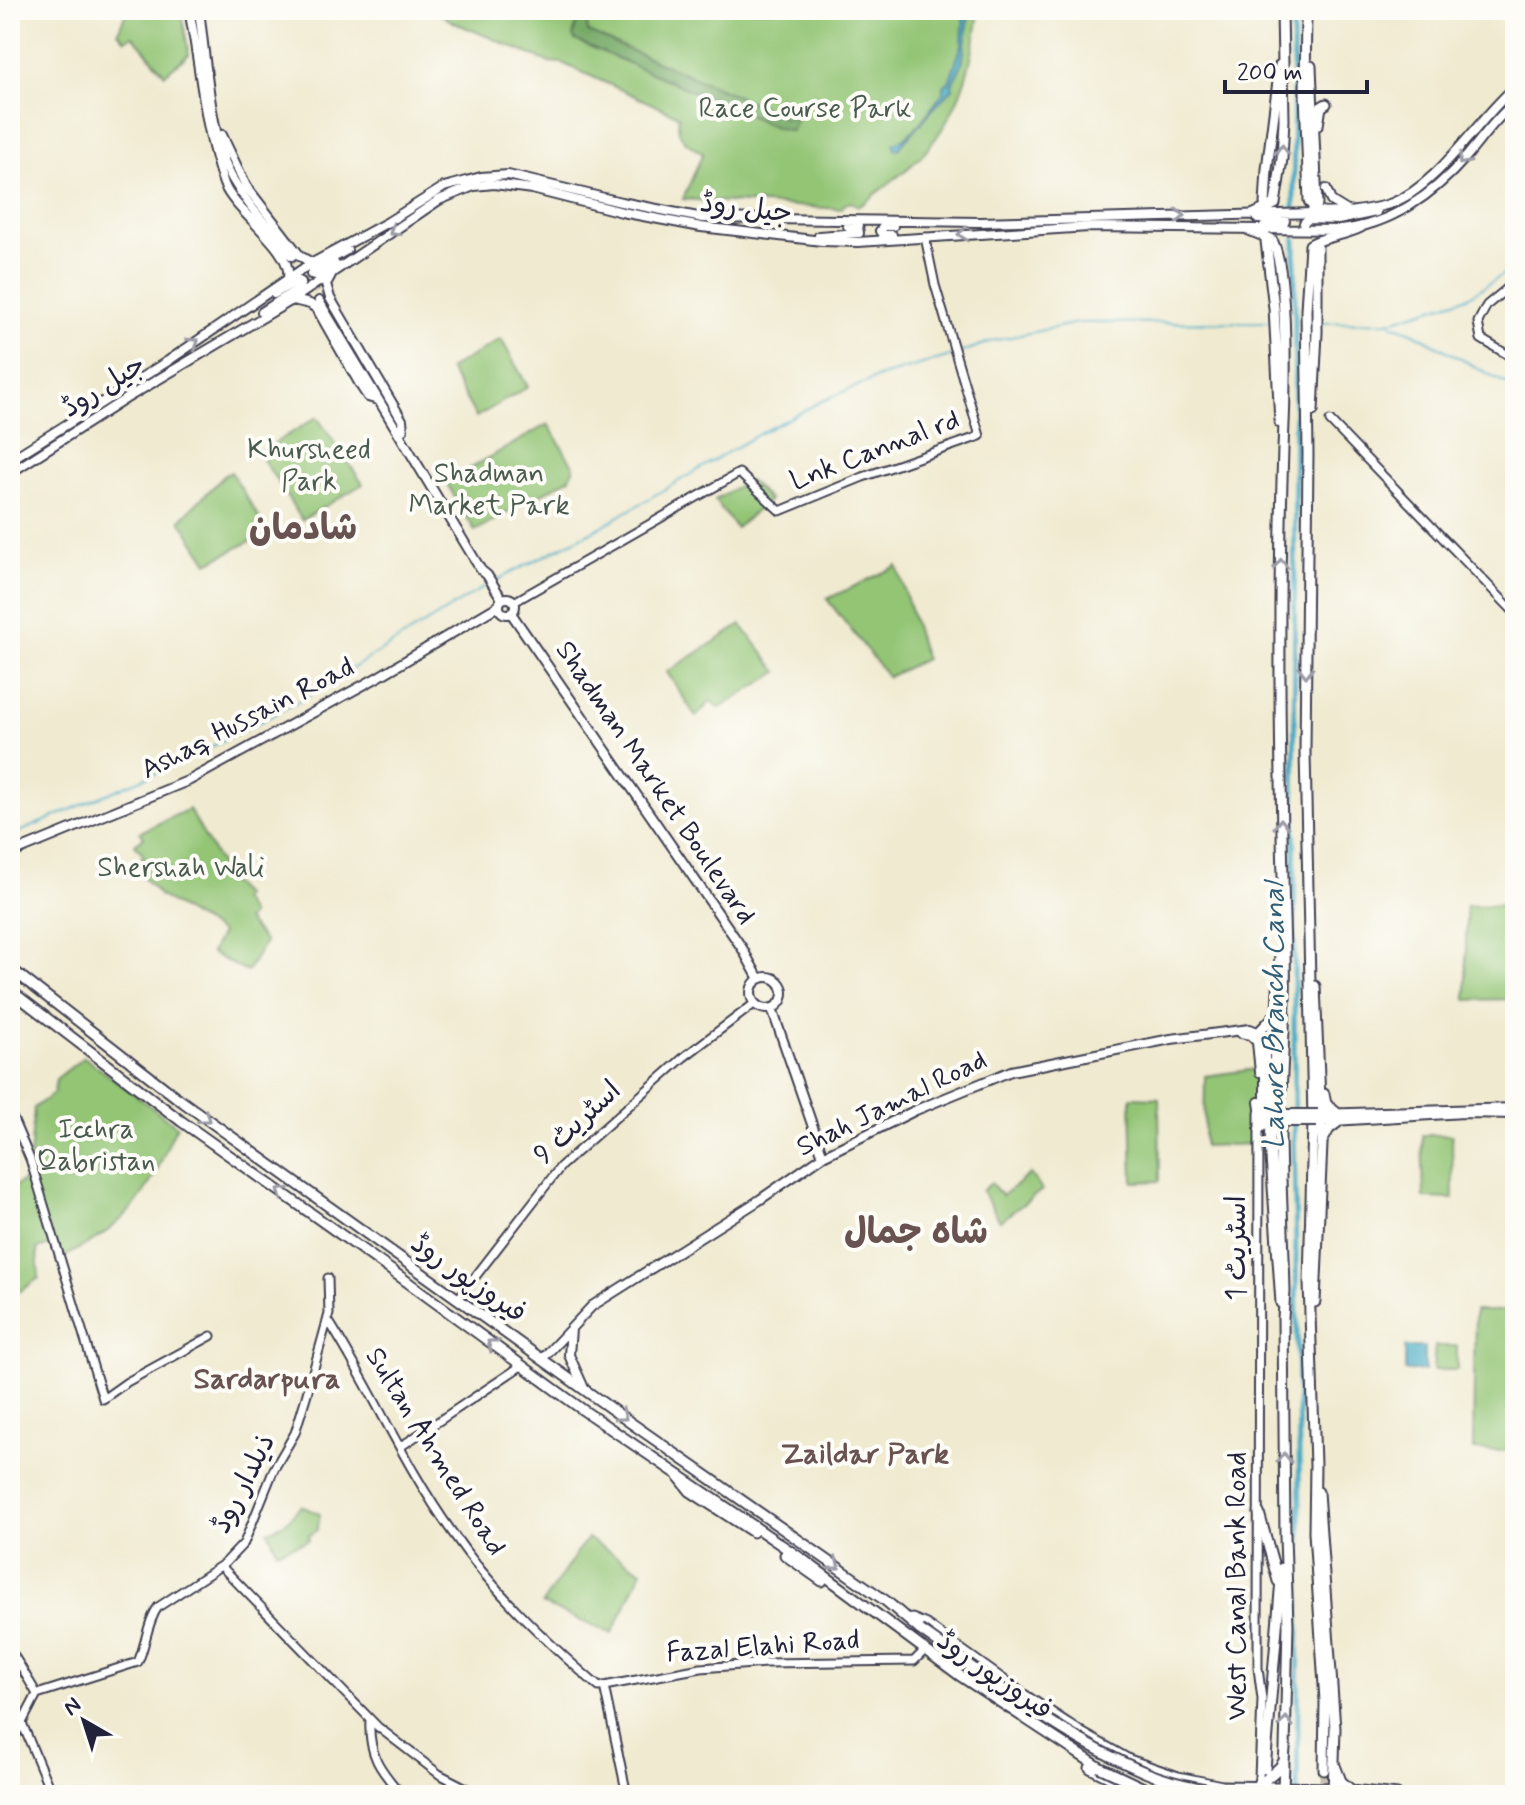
<svg xmlns="http://www.w3.org/2000/svg" width="1525" height="1805" font-family="Mynerve,'Playpen Sans Arabic',sans-serif">
<rect width="100%" height="100%" fill="#fdfcf7"/>
<filter id="ink" filterUnits="userSpaceOnUse"><feTurbulence type="fractalNoise" baseFrequency=".0125" numOctaves="2"/><feDisplacementMap in="SourceGraphic" scale="16" xChannelSelector="R" yChannelSelector="G"/><feConvolveMatrix kernelMatrix="1 2 1 2 8 2 1 2 1" color-interpolation-filters="sRGB"/></filter>
<filter id="wash" filterUnits="userSpaceOnUse"><feTurbulence type="fractalNoise" baseFrequency=".006" numOctaves="4" result="noise"/><feDisplacementMap in="SourceGraphic" scale="32" xChannelSelector="R" yChannelSelector="G"/><feGaussianBlur stdDeviation="1.8" result="paint"/><feColorMatrix in="noise" values="0 0 0 0 0 0 0 0 0 0 0 0 0 0 0 0 0 1.4 0 .05"/><feComposite in="paint" operator="in"/></filter>
<g filter="url(#wash)">
<rect width="100%" height="100%" fill="#f0ead0"/>
<path fill="#93c575" stroke="#5a7458" stroke-width="2" d="M127,10H181L189,54L165,74L133,36L125,40L118,32Z
M434,10H979C973,64 961,110 925,152C908,171 883,187 863,204L858,206L851,202L845,204L841,209L683,199L703,153C686,144 675,137 679,116L562,63L548,62L453,22Z
M501,339L528,387L476,417L449,369Z
M317,417L363,484L302,520L259,453Z
M548,424L574,467L570,478L475,531L446,482Z
M231,472L268,532L208,563L180,520L225,475Z
M749,480L769,500L736,528L715,500Z
M897,566L925,659L888,677L827,599Z
M741,625L778,672L720,708L711,701L696,717L667,672Z
M189,809L231,883L244,896L241,899L251,915L246,920L265,942L247,972L211,953L221,933L160,896L132,865L144,856L135,844L144,837L140,832Z
M1515,905V999L1466,1000V906Z
M84,1057L177,1126C167,1143 163,1161 153,1178C127,1223 103,1236 59,1260L54,1244L37,1249L39,1278L10,1298V1215L14,1211L10,1199V1189L34,1174L30,1159L34,1108L54,1093L56,1079Z
M1257,1069L1255,1144L1204,1146L1205,1076Z
M1131,1097L1159,1098L1160,1181L1133,1182Z
M1422,1135H1452L1453,1199L1424,1198Z
M1030,1174L1042,1190L1000,1221L982,1191L991,1183L1002,1196Z
M1475,1311H1515V1451L1473,1450Z
M1435,1346H1457V1370H1433Z
M301,1506L320,1514L317,1530L308,1536L309,1540L277,1551L268,1531L285,1523Z
M587,1538L642,1571L612,1634L542,1604Z"/>
<path fill="#76aa66" stroke="#4c6650" stroke-width="2" d="M574,10H594L587,26L588,32L768,109L780,112L783,119L799,114L791,131L775,127L575,40L573,36L577,21L570,15Z"/>
<path fill="#43a9c3" stroke="#32667f" stroke-width="2" d="M970,10L962,64L952,84L953,89C948,92 905,140 899,149H895L894,143C915,136 932,107 944,91V85L949,82L962,44L964,11Z
M1405,1347H1425V1371H1405Z"/>
<g fill="none" stroke-linecap="round" stroke-linejoin="round">
<path stroke="#43a9c3" stroke-width="2" d="M1320,323L1388,322L1468,297L1515,267
M1391,324L1412,332L1503,382L1515,385
M960,353L992,341L1077,323L1270,322
M495,581L599,528L757,435L820,402L881,376L954,355
M10,836L190,758L303,699L489,584"/>
<path stroke="#43a9c3" stroke-width="5" d="M1293,10L1294,207
M1295,238L1294,1134L1300,1516L1297,1795"/>
</g>
</g>
<g filter="url(#ink)">
<g fill="none" stroke-linecap="round" stroke-linejoin="round">
<path stroke="#c7c2b2" stroke-width="8" stroke-dasharray="8 4" stroke-linecap="butt" d="M292,256L322,298"/>
<path stroke="#c7c2b2" stroke-width="9" stroke-dasharray="9 4.5" stroke-linecap="butt" d="M1324,1795V1770"/>
<g stroke="#414051" stroke-width="11">
<path id="tertiary" d="M1515,282L1487,305L1478,322L1481,339L1515,359
M1330,421L1515,613
M514,602L739,473L780,511L863,477L980,436L935,285L925,237
M10,1112L30,1159L103,1399L127,1382L211,1336
M458,1299L561,1166L684,1057L754,1004
M328,1320C372,1389 404,1465 452,1532C493,1591 544,1640 599,1687L604,1686L627,1795
M400,1447L521,1366
M221,1566L378,1727L439,1774L480,1795
M10,1649L37,1694
M604,1686L701,1668L766,1663L914,1661L922,1653
M37,1694L138,1662C146,1645 147,1622 158,1607L225,1563L244,1543L274,1469L295,1433L306,1397L329,1314L328,1278
M370,1719C368,1755 380,1770 402,1795
M22,1723L52,1795
M10,1746L37,1694
M1256,1788L1259,1778L1262,1699L1258,1668L1259,1113"/>
</g>
<g stroke="#414051" stroke-width="12">
<path id="secondary" d="M189,10C201,68 204,129 224,184C235,213 293,248 288,278
M199,10C205,54 211,142 232,178C248,206 272,232 292,256
M222,135L246,186L300,256L312,263
M1326,189L1331,201L1349,212
M1258,219L1285,221L1283,225H1265
M1304,223L1308,219L1338,220L1376,212
M892,235H883L880,231L884,226H893
M819,236L859,233L858,227L848,226
M335,264L316,275L311,274L313,269L347,250
M331,275L326,284L330,298L402,420L403,430
M293,300L310,304L317,309L362,388L368,397L378,400
M319,301L481,570L487,575L502,599
M262,312L299,288L301,282L297,280L274,294
M10,460L168,361L307,266L388,222L444,187L481,177L508,175L621,202L703,218L980,222L1349,212C1363,210 1379,208 1392,203C1438,186 1477,120 1515,87
M10,473L130,396L292,300L439,200L474,186L494,184L532,189L622,212L701,227L822,241L858,242L1089,227L1340,230C1390,225 1433,195 1466,157C1482,138 1496,118 1515,102
M499 606a8 8 0 1 1 16 0a8 8 0 1 1-16 0Z
M511,613L742,948L759,979
M10,854L190,780L378,677L498,606
M751 993a16 16 0 1 1 32 0a16 16 0 1 1-32 0Z
M772,1009L823,1156
M1241,1033L1250,1035L1257,1042L1260,1072
M1259,1102L1261,1116L1266,1121L1275,1122
M1318,1114L1515,1108
M1317,1122L1464,1113L1515,1114
M1259,1129L1271,1122
M571,1329L569,1355L583,1386
M543,1358L592,1306L758,1201L823,1156L916,1110L1011,1071L1171,1039L1250,1029L1260,1033L1265,1042V1110L1267,1113L1275,1114
M1170,1795L1178,1778"/>
</g>
<g stroke="#414051" stroke-width="13">
<path id="primary" d="M10,968L176,1097L631,1423L886,1601L920,1630
M10,990L181,1121L402,1278L583,1410L805,1561L959,1675L1099,1767
M679,1477L690,1491L753,1532
M785,1555L822,1581
M912,1619L926,1625L1024,1695L1083,1734L1129,1760L1178,1777L1222,1786L1334,1788L1397,1795
M1334,1763L1341,1781L1350,1789
M1090,1768L1145,1795"/>
</g>
<g stroke="#414051" stroke-width="13">
<path id="trunk" d="M1306,10L1305,93L1309,201L1316,211L1323,213
M1311,66L1317,205
M1318,125L1321,107L1326,104
M1265,204L1267,169L1280,65
M1254,214L1275,204L1282,159L1284,120L1282,10
M1249,230L1271,239C1290,264 1285,411 1283,449C1277,617 1280,785 1285,952C1287,1011 1281,1070 1280,1128C1280,1183 1284,1238 1285,1292L1283,1318L1285,1536L1288,1625L1285,1749L1284,1761L1279,1768L1256,1788V1795
M1266,241L1274,308L1280,423
M1313,411L1317,333V246
M1280,954L1270,1143L1281,1303
M1315,986L1322,1144L1315,1302
M1259,1032L1276,1014
M1324,1094L1326,1104L1337,1113
M1323,1140L1329,1129L1338,1122
M1318,1492L1335,1728L1333,1795
M1259,1513L1278,1581
M1265,1769L1282,1568
M1324,1770L1325,1701L1314,1532L1315,1465L1309,1283L1313,1120L1305,752L1308,454L1306,310L1310,245C1318,238 1346,235 1361,227
M1283,1788L1284,1764"/>
</g>
<use href="#tertiary" stroke="#fff" stroke-width="7"/>
<use href="#secondary" stroke="#fff" stroke-width="8"/>
<use href="#primary" stroke="#fff" stroke-width="9"/>
<use href="#trunk" stroke="#fff" stroke-width="9"/>
<g stroke="#414051" stroke-width="12" stroke-linecap="butt">
<path id="secondary-bridge" d="M1275,1114H1318
M1275,1122H1317"/>
</g>
<g stroke="#414051" stroke-width="13" stroke-linecap="butt">
<path id="primary-bridge" d="M920,1630C993,1681 1064,1739 1147,1773C1179,1786 1215,1791 1249,1795
M1099,1767L1152,1792L1164,1795"/>
</g>
<use href="#secondary-bridge" stroke="#fff" stroke-width="8"/>
<use href="#primary-bridge" stroke="#fff" stroke-width="9"/>
</g>
<defs><path id="oneway-chevron" d="M-2-3.5L2.5 0L-2 3.5" fill="none" stroke-width="1.6" stroke-linecap="round" stroke-linejoin="round" transform="scale(2)"/></defs>
<g stroke="#9c9ca7">
<use href="#oneway-chevron" transform="translate(1282 150) rotate(-87)"/>
<use href="#oneway-chevron" transform="translate(1463 160) rotate(131)"/>
<use href="#oneway-chevron" transform="translate(1180 216) rotate(-2)"/>
<use href="#oneway-chevron" transform="translate(394 231) rotate(145)"/>
<use href="#oneway-chevron" transform="translate(963 234) rotate(175)"/>
<use href="#oneway-chevron" transform="translate(194 343) rotate(-34)"/>
<use href="#oneway-chevron" transform="translate(1281 564) rotate(-89)"/>
<use href="#oneway-chevron" transform="translate(1306 672) rotate(90)"/>
<use href="#oneway-chevron" transform="translate(1281 824) rotate(-90)"/>
<use href="#oneway-chevron" transform="translate(205 1118) rotate(35)"/>
<use href="#oneway-chevron" transform="translate(282 1192) rotate(-145)"/>
<use href="#oneway-chevron" transform="translate(492 1344) rotate(-143)"/>
<use href="#oneway-chevron" transform="translate(622 1416) rotate(37)"/>
<use href="#oneway-chevron" transform="translate(1284 1458) rotate(-90)"/>
<use href="#oneway-chevron" transform="translate(835 1565) rotate(35)"/>
<use href="#oneway-chevron" transform="translate(1286 1722) rotate(-88)"/>
</g>
</g>
<g text-anchor="middle" dominant-baseline="central" stroke-width="8" stroke-linejoin="round" paint-order="stroke">
<g font-size="28" fill="#4a5b4f" stroke="#fdfcf7">
<text x="805" y="109">Race Course Park</text>
<text x="309" y="450">Khursheed<tspan x="309" dy="32">Park</tspan></text>
<text x="489" y="474">Shadman<tspan x="489" dy="32">Market Park</tspan></text>
<text x="181" y="868">Shershah Wali</text>
<text x="96" y="1130">Icchra<tspan x="96" dy="32">Qabristan</tspan></text>
</g>
<g font-size="28" fill="#22223b" stroke="#fdfcf7">
<text transform="translate(746 209) rotate(7)">جیل روڈ</text>
<text transform="translate(104 387) rotate(-32)">جیل روڈ</text>
<text transform="translate(875 451) rotate(-21)">Lnk Cannal rd</text>
<text transform="translate(248 719) rotate(-27)">Ashaq Hussain Road</text>
<text transform="translate(655 783) rotate(56)">Shadman Market Boulevard</text>
<text transform="translate(892 1104) rotate(-26)">Shah Jamal Road</text>
<text transform="translate(578 1123) rotate(-43)">اسٹریٹ 9</text>
<text transform="translate(1237 1248) rotate(-90)">اسٹریٹ 1</text>
<text transform="translate(468 1279) rotate(35)">فیروزپور روڈ</text>
<text transform="translate(435 1452) rotate(58)">Sultan Ahmed Road</text>
<text transform="translate(244 1484) rotate(-63)">ذیلدار روڈ</text>
<text transform="translate(1237 1586) rotate(-90)">West Canal Bank Road</text>
<text transform="translate(763 1647) rotate(-4)">Fazal Elahi Road</text>
<text transform="translate(994 1676) rotate(35)">فیروزپور روڈ</text>
</g>
<g font-size="30" font-style="italic" fill="#315f78" stroke="#fdfcf7">
<text transform="translate(1274 1016) rotate(-90)">Lahore Branch Canal</text>
</g>
<g font-size="30" font-weight="bold" fill="#695350" stroke="#fdfcf7">
<text x="267" y="1379">Sardarpura</text>
<text x="865" y="1454">Zaildar Park</text>
</g>
<g font-size="36" font-weight="bold" fill="#695350" stroke="#fdfcf7">
<text x="303" y="529">شادمان</text>
<text x="916" y="1233">شاہ جمال</text>
</g>
</g>
<rect width="1525" height="1805" fill="none" stroke="#fdfcf7" stroke-width="40"/>
<g transform="translate(84 1721) rotate(321)" stroke="#fdfcf7" stroke-width="6" paint-order="stroke">
<path d="M0-6L14 30L0 20L-14 30Z" fill="#22223b"/>
<text y="-12" font-size="22" font-weight="bold" text-anchor="middle" fill="#22223b">N</text>
</g>
<path d="M1225 80v12h142v-12" fill="none" stroke="#22223b" stroke-width="4"/>
<text x="1237" y="80" font-size="24" fill="#22223b" stroke="#fdfcf7" stroke-width="6" paint-order="stroke">200 m</text>
</svg>
